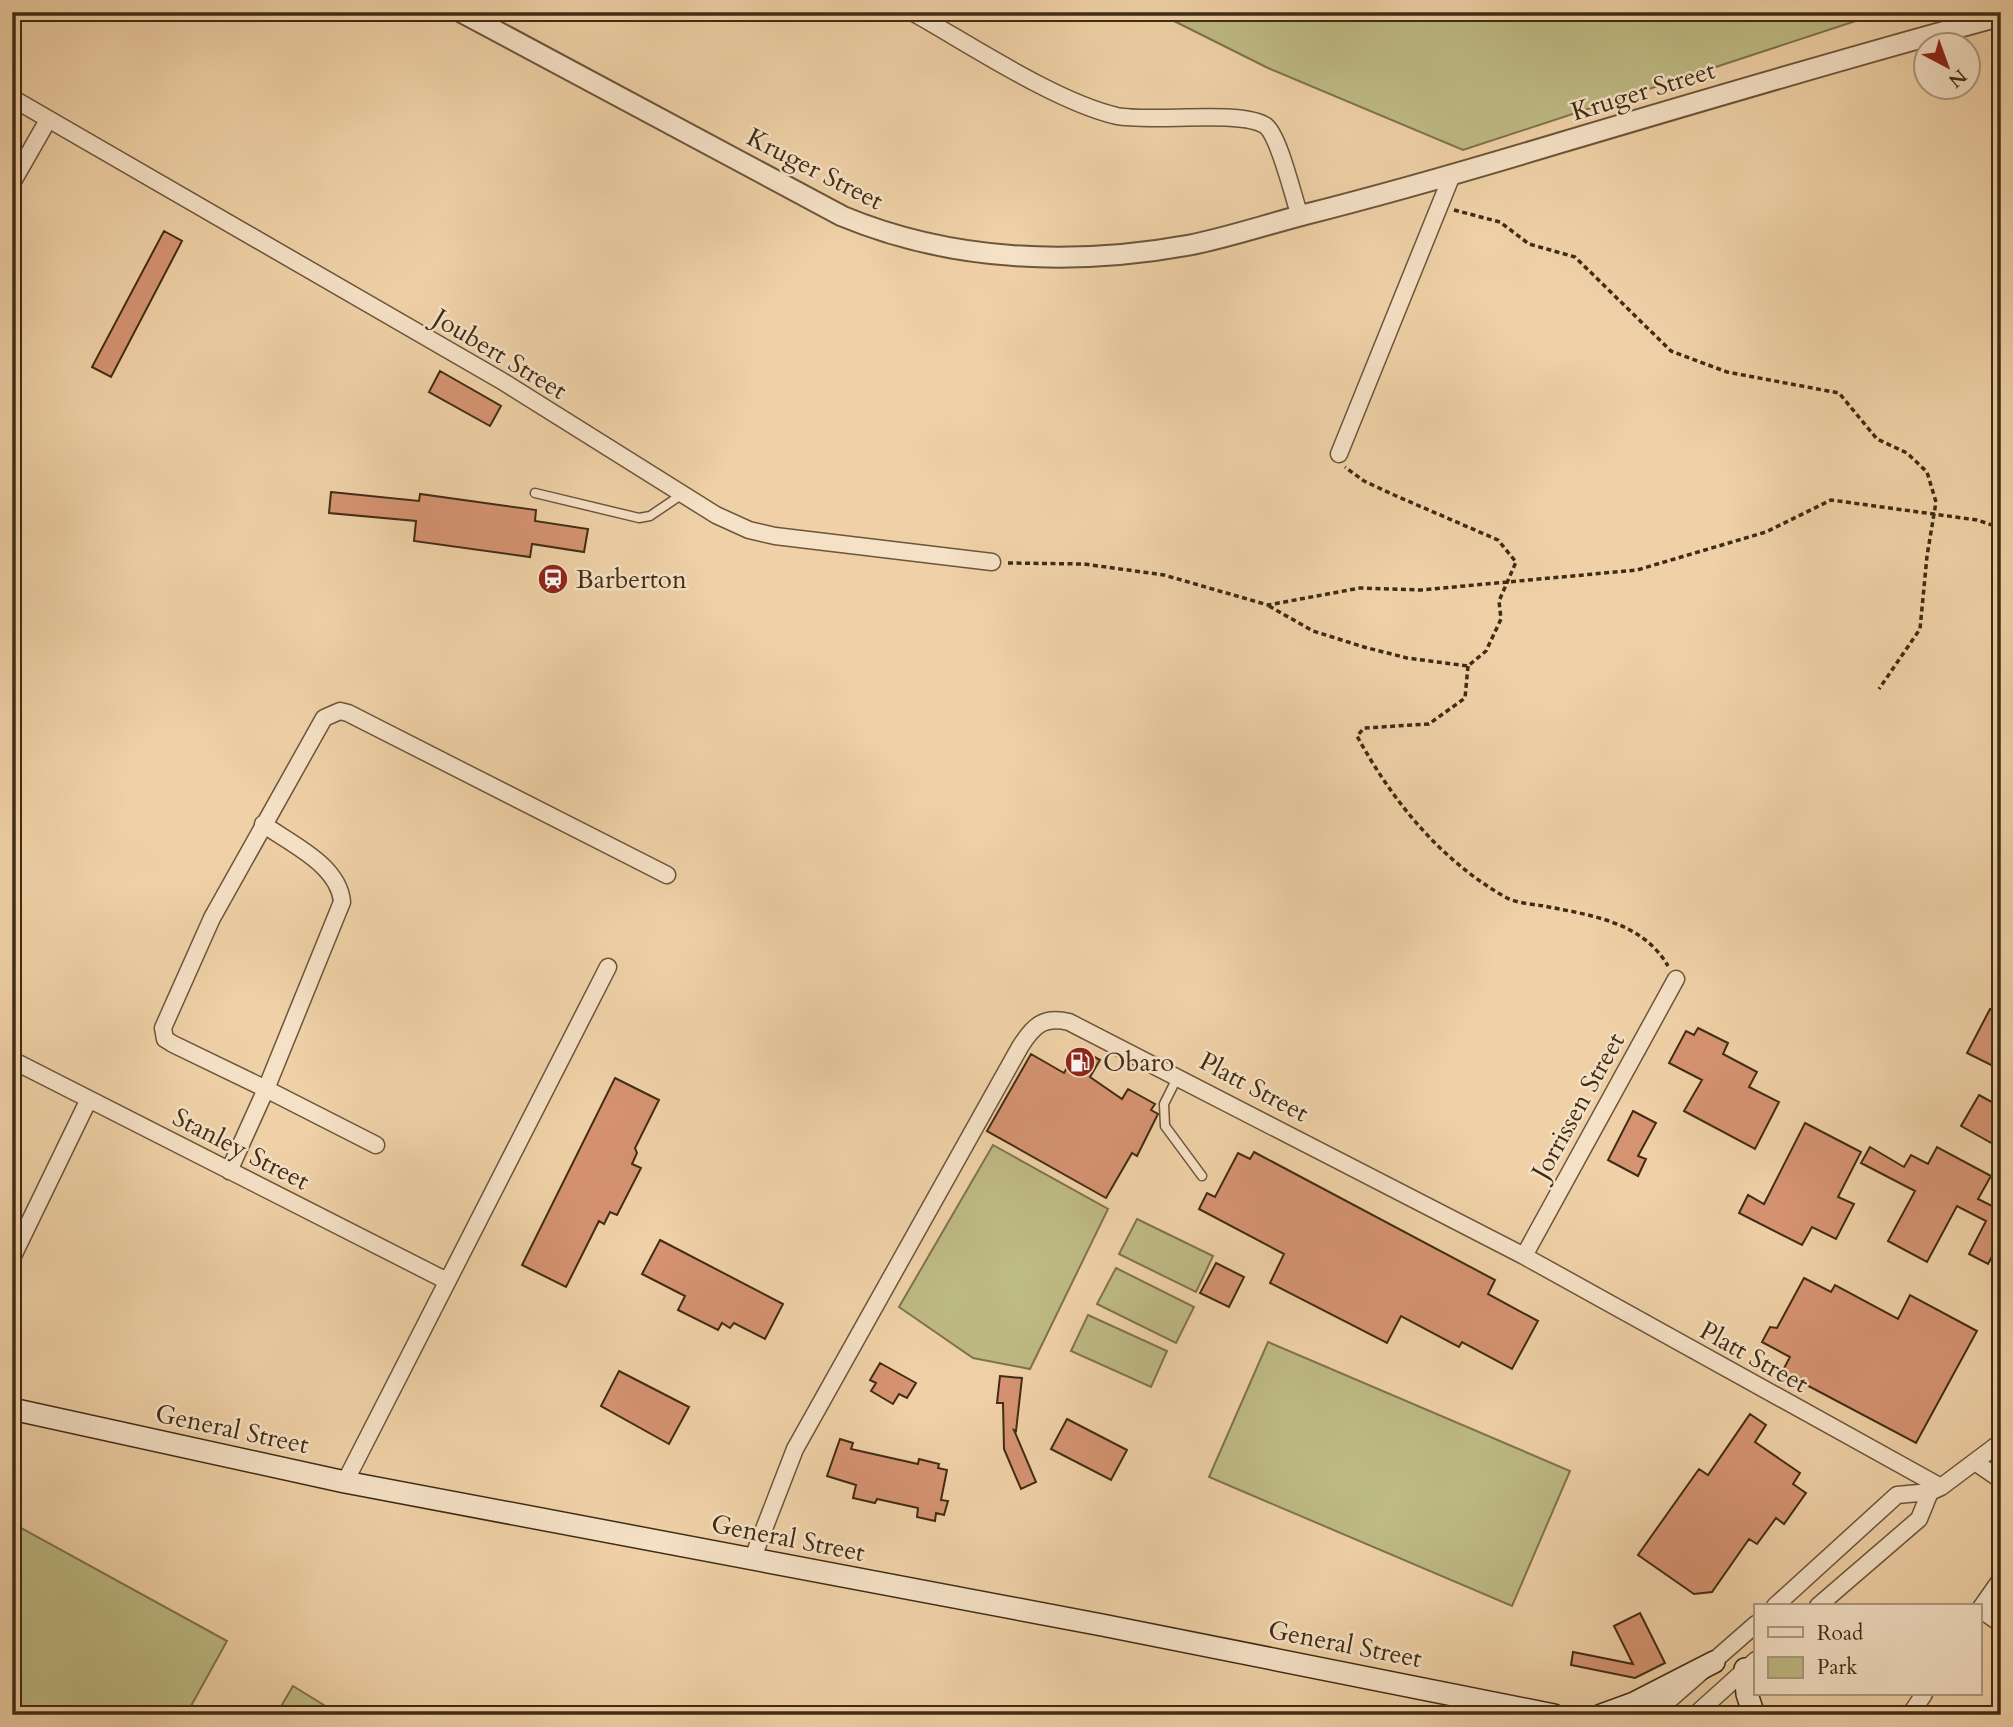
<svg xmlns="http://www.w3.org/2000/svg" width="2013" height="1727" font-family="Cardo,serif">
<rect width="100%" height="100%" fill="#f0d1a7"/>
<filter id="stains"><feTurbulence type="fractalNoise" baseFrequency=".00286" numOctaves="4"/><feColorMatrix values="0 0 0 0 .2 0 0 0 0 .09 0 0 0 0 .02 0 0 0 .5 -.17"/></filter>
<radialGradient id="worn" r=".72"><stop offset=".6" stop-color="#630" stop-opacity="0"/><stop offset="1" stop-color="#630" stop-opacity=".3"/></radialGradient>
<path fill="#beba84" stroke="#7f734c" stroke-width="2" d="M1156,12H1883L1463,150L1268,68Z
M993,1145L1108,1209L1030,1369L973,1358L899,1307Z
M1137,1219L1213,1256L1196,1292L1119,1254Z
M1116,1268L1194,1307L1176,1343L1097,1304Z
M1088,1315L1167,1351L1151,1387L1071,1351Z
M1268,1342L1570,1471L1512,1606L1209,1477Z
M12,1523L227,1641L186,1715H12Z
M293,1686L340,1715H276Z"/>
<path fill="#d69372" stroke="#402c14" stroke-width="2" d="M164,231L182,241L111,377L92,367Z
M440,371L501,406L490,426L429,392Z
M331,492L419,501L420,494L536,510L535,521L588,529L584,552L532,544L530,557L414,541L416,521L329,513Z
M1990,1009L2001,1014V1070L1967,1053Z
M1698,1028L1728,1043L1723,1054L1757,1072L1749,1087L1779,1102L1755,1149L1684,1111L1702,1080L1669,1063L1686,1031L1694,1035Z
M1078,1048L1100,1060L1090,1077L1122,1099L1128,1089L1155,1104L1151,1110L1158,1114L1137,1156L1132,1153L1106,1198L987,1131L1031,1054L1064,1073Z
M615,1078L659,1100L635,1148L637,1153L632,1164L641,1168L617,1215L610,1212L604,1224L599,1221L566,1287L522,1265Z
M1979,1095L2001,1107V1129L1993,1144L1961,1126Z
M1633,1111L1656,1123L1638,1156L1646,1159L1638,1176L1608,1160Z
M1805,1123L1861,1152L1838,1197L1854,1204L1836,1239L1812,1227L1802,1245L1739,1213L1748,1195L1764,1204Z
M1870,1147L1904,1167L1911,1155L1928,1164L1937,1147L1991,1176L1978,1199L1994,1207L2001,1193V1240L1988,1264L1969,1254L1986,1221L1957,1206L1927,1262L1888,1241L1915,1191L1861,1163Z
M1254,1152L1495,1280L1488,1294L1538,1321L1512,1369L1462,1342L1459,1347L1401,1316L1387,1343L1270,1283L1284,1254L1199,1209L1207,1193L1215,1197L1238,1153L1250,1159Z
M660,1240L783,1304L765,1339L734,1323L730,1328L722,1323L718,1330L678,1310L685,1296L642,1274Z
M1216,1263L1244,1277L1229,1307L1200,1293Z
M1804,1278L1831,1292L1835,1285L1898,1319L1910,1295L1977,1331L1916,1443L1782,1372L1790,1357L1762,1342L1770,1327L1777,1328Z
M880,1363L916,1383L907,1398L899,1394L893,1404L871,1391L876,1383L870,1380Z
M619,1371L689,1407L669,1444L601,1406Z
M1000,1376L1022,1378L1016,1431L1014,1430L1036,1482L1021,1489L1004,1449L1003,1403H997Z
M1750,1414L1766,1425L1755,1442L1800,1473L1793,1484L1806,1493L1784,1524L1776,1518L1757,1544L1749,1539L1712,1592L1694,1594L1638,1555L1699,1469L1708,1475Z
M1067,1419L1127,1450L1111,1480L1051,1449Z
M840,1439L853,1443L851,1449L918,1464L919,1459L939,1464L938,1468L947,1470L941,1500L948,1501L944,1515L936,1513L935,1521L917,1517L918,1508L877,1499L875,1503L853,1498L856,1485L827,1476Z
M1640,1613L1665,1663L1635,1678L1571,1665L1573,1652L1633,1664L1614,1626Z"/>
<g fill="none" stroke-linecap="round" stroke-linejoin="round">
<g stroke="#6c5539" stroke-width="11">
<path id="service" d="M535,493L639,518L650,516L681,495
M1178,1076L1164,1104L1165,1126L1202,1176"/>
</g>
<g stroke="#6c5539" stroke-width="19">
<path id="minor" d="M912,12C969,44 1056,102 1117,116C1152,123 1243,109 1266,126C1280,138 1293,197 1300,216
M12,98L502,381L716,515L749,530L775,536L992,562
M12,183L48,120
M1339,454L1452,175
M263,824C291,844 339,865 342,902L266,1089L376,1145
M12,1060L447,1281
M229,1171L266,1089L173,1044L165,1039L163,1028L212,918L324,718L340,711L348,713L667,875
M1524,1256L1676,979
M12,1258L89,1099
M1975,1462L2001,1480
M345,1482L608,967
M752,1560L795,1449L1020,1047C1033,1026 1043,1016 1069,1022L1524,1256L1941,1487
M1775,1606L1897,1495L1930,1492L1941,1487L2001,1442
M1818,1606L1919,1519L1930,1492
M1980,1609L2001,1579
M1980,1609L2001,1624
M1652,1715L1756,1624
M1695,1715L1756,1660
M1910,1715L1924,1694"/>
</g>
<g stroke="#6c5539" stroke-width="23">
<path id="tertiary" d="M461,12L842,216C952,262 1074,266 1190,245C1230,237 1268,224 1307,214C1390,193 1473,169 1556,144C1704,100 1852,56 2001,16"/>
</g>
<g stroke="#402c14" stroke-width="24">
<path id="secondary" d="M12,1409L345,1482L1102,1625L1554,1715
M1745,1669L1747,1694L1754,1715
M1601,1715L1634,1703L1714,1662"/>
</g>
<path stroke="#402c14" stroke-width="3.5" stroke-dasharray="5 3.5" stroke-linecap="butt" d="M1454,210L1500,222L1529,244L1575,257L1671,351L1727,372L1839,393L1877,439L1907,453L1927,472L1936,502L1927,556L1920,629L1879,689
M1008,563L1084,564L1164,575L1268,605L1360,588L1421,590L1637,570L1766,532L1831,500L1977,520L2001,528
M1269,606L1313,631L1364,647L1407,658L1468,666L1486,651L1501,619L1499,601L1516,562L1498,540L1394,495L1364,481L1345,467
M1468,666L1465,698L1429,724L1364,728L1357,736C1393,802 1441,861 1507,898C1517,903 1532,904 1544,906C1589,915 1642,921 1668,966"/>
<use href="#service" stroke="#f5e1c6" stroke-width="8"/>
<use href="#minor" stroke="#f5e1c6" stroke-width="16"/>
<use href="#tertiary" stroke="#f5e1c6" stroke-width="19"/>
<use href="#secondary" stroke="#f5e1c6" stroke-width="21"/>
</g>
<defs>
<g id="station-disc" transform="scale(1.575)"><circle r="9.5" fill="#8f2418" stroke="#f5e1c6"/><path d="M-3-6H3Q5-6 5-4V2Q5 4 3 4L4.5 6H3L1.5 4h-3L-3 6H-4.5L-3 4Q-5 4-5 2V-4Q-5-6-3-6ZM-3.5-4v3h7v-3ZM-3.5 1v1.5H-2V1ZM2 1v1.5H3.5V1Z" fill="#fff"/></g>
<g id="fuel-disc" transform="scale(1.575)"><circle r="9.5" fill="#8f2418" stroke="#f5e1c6"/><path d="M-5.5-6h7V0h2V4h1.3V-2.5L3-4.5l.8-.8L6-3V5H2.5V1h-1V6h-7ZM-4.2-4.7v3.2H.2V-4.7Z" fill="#fff"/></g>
</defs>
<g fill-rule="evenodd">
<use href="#station-disc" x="553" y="579"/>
<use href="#fuel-disc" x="1080" y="1062"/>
</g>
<g text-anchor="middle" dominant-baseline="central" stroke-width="5" stroke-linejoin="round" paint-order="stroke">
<g font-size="26" fill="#402c14" stroke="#f5e1c6">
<text transform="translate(1643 91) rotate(-17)">Kruger Street</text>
<text transform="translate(815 169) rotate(27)">Kruger Street</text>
<text transform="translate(500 354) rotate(31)">Joubert Street</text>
<text transform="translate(1254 1087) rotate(28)">Platt Street</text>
<text transform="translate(1578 1106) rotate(-61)">Jorrissen Street</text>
<text transform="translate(241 1149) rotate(27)">Stanley Street</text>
<text transform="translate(1754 1357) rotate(29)">Platt Street</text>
<text transform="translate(232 1429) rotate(12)">General Street</text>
<text transform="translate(788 1538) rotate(11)">General Street</text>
<text transform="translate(1345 1644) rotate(11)">General Street</text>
</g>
<g font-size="26" fill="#402c14" stroke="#f5e1c6" text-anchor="start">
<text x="576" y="579">Barberton</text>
<text x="1103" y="1062">Obaro</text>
</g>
</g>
<rect width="2013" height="1727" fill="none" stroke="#f0d1a7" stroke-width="42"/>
<rect x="14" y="14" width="1985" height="1699" fill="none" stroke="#402c14" stroke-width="3.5"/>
<rect x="21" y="21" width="1971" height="1685" fill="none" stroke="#402c14" stroke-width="2"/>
<rect x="1754" y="1604" width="228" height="91" fill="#f5e1c6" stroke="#ad997f" stroke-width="2"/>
<rect x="1768" y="1627" width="35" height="10" fill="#f5e1c6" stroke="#ad997f" stroke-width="2"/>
<text x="1817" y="1640" font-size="21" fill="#402c14">Road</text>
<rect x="1768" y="1657" width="35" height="21" fill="#beba84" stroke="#ad997f" stroke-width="2"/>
<text x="1817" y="1674" font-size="21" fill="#402c14">Park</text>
<g transform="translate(1947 66) rotate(139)"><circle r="33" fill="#f5e1c6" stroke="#ad997f" stroke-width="2"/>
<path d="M0-5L12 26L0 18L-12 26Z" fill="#8f2418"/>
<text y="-10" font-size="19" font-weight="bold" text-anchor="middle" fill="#402c14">N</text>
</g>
<rect width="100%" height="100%" filter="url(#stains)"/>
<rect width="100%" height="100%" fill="url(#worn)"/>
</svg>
